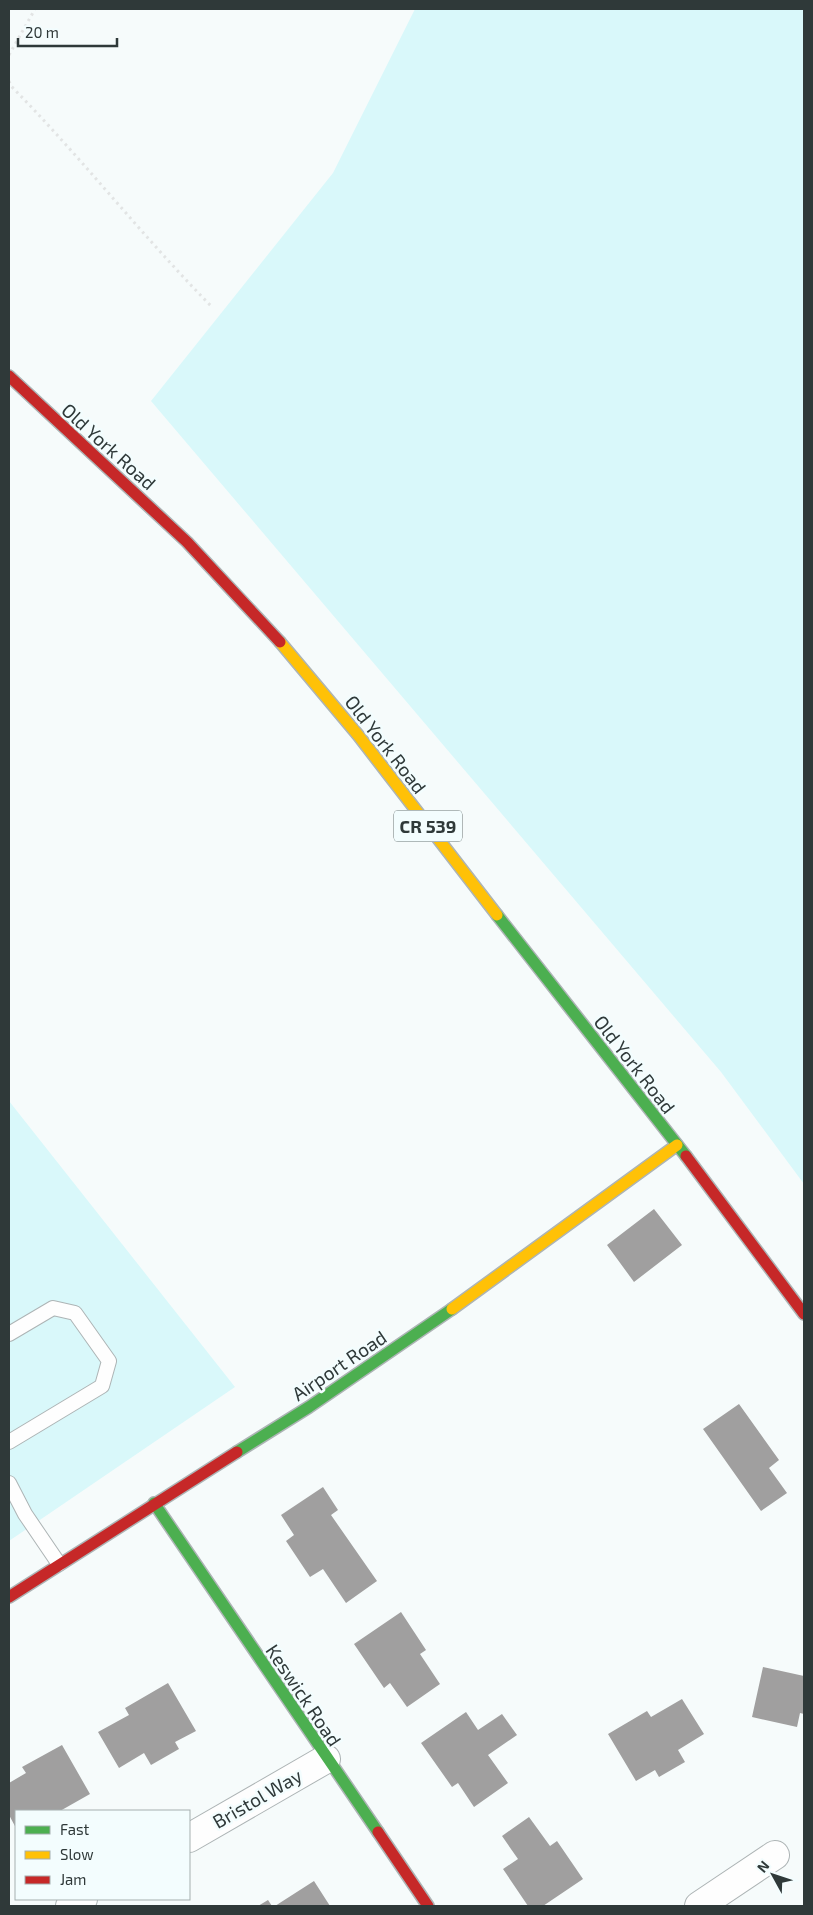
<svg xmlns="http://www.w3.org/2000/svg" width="813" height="1915" font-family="'Exo 2',sans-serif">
<rect width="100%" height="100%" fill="#f6fbfb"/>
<path fill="#d9f8fa" d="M415,9H804V1184L721,1072L151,401L333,173Z
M9,1101L235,1387L9,1541Z"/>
<path fill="#a09f9f" d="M654,1209L682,1245L634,1282L607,1245Z
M739,1404L779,1460L769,1468L787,1493L761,1511L703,1429Z
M323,1487L338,1510L331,1515L377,1581L346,1603L323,1569L310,1577L286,1541L294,1535L281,1515Z
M401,1612L426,1650L420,1654L440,1684L407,1707L390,1683L384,1688L354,1644Z
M763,1667L804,1676V1714L800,1713L797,1727L752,1717Z
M168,1683L196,1731L175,1742L179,1749L151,1765L144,1753L119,1768L98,1732L129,1715L125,1708Z
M682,1699L704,1734L678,1750L685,1762L659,1777L655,1770L636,1781L608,1734L647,1711L651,1717Z
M466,1712L478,1730L502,1714L517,1735L488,1755L508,1783L474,1807L458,1783L452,1787L421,1743Z
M62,1745L90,1794L60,1811H16V1828L9,1815V1783L26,1773L22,1767Z
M529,1817L550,1846L557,1841L583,1879L543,1906H528L503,1869L518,1859L502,1836Z
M314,1881L330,1906H275Z
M268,1900L272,1906H258Z"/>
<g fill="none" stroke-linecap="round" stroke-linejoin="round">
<g stroke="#adb4b5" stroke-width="16">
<path id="lane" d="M9,1334L53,1308L75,1313L109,1361L102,1386L9,1442
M9,1483L25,1514L59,1564"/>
</g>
<g stroke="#adb4b5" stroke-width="30">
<path id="street" d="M189,1838L326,1759
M70,1906L83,1899
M699,1906L775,1855"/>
</g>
<g stroke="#adb4b5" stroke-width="14">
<path id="fast" d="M497,915L686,1156
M237,1452L309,1407L452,1309
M154,1503L378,1832"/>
</g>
<g stroke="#adb4b5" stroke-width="14">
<path id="slow" d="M280,642L358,735L497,915
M452,1309L677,1145"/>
</g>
<g stroke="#adb4b5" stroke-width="14">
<path id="jam" d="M9,376L187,542L280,642
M686,1156L804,1314
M9,1597L237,1452
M378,1832L428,1906"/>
</g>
<path stroke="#e2e4e4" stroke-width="3" stroke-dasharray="2.5 4" stroke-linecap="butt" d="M9,55L35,9
M9,81L11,86C81,157 142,236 212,307"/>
<use href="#lane" stroke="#fefefe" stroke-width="14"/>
<use href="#street" stroke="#fefefe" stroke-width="28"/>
<use href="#fast" stroke="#4caf50" stroke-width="11"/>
<use href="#slow" stroke="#ffc107" stroke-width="11"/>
<use href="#jam" stroke="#c62828" stroke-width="11"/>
</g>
<g text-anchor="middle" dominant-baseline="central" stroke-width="5" stroke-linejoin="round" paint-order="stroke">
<rect fill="#f3fdfe" stroke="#6a7474" stroke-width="1" x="394" y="810.5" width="68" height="31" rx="4"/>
<g font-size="18" font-weight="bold" fill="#2f3939">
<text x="428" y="826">CR 539</text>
</g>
<g font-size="19" fill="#2f3939" stroke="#f3fdfe">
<text transform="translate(109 446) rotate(42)">Old York Road</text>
<text transform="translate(386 744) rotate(52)">Old York Road</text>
<text transform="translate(635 1064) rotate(52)">Old York Road</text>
<text transform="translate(339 1365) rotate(-34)">Airport Road</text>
<text transform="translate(304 1695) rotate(56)">Keswick Road</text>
<text transform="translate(257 1798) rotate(-30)">Bristol Way</text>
</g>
</g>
<rect width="813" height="1915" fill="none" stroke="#2f3939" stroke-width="20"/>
<rect x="15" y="1810" width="175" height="90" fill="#f3fdfe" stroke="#a5afaf"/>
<rect x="25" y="1826" width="25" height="8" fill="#4caf50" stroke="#a5afaf"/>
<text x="60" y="1835" font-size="15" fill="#2f3939">Fast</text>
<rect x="25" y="1851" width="25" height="8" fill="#ffc107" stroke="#a5afaf"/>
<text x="60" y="1860" font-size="15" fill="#2f3939">Slow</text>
<rect x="25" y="1876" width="25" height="8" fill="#c62828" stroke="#a5afaf"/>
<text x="60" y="1885" font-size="15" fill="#2f3939">Jam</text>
<g transform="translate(773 1875) rotate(310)" stroke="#f3fdfe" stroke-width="4" paint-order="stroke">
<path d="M0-4L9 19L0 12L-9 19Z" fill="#2f3939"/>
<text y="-8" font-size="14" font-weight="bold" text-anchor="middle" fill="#2f3939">N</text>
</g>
<path d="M18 38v8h99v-8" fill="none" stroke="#2f3939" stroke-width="2.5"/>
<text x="25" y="38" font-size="15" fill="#2f3939" stroke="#f3fdfe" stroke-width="4" paint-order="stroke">20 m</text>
</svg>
